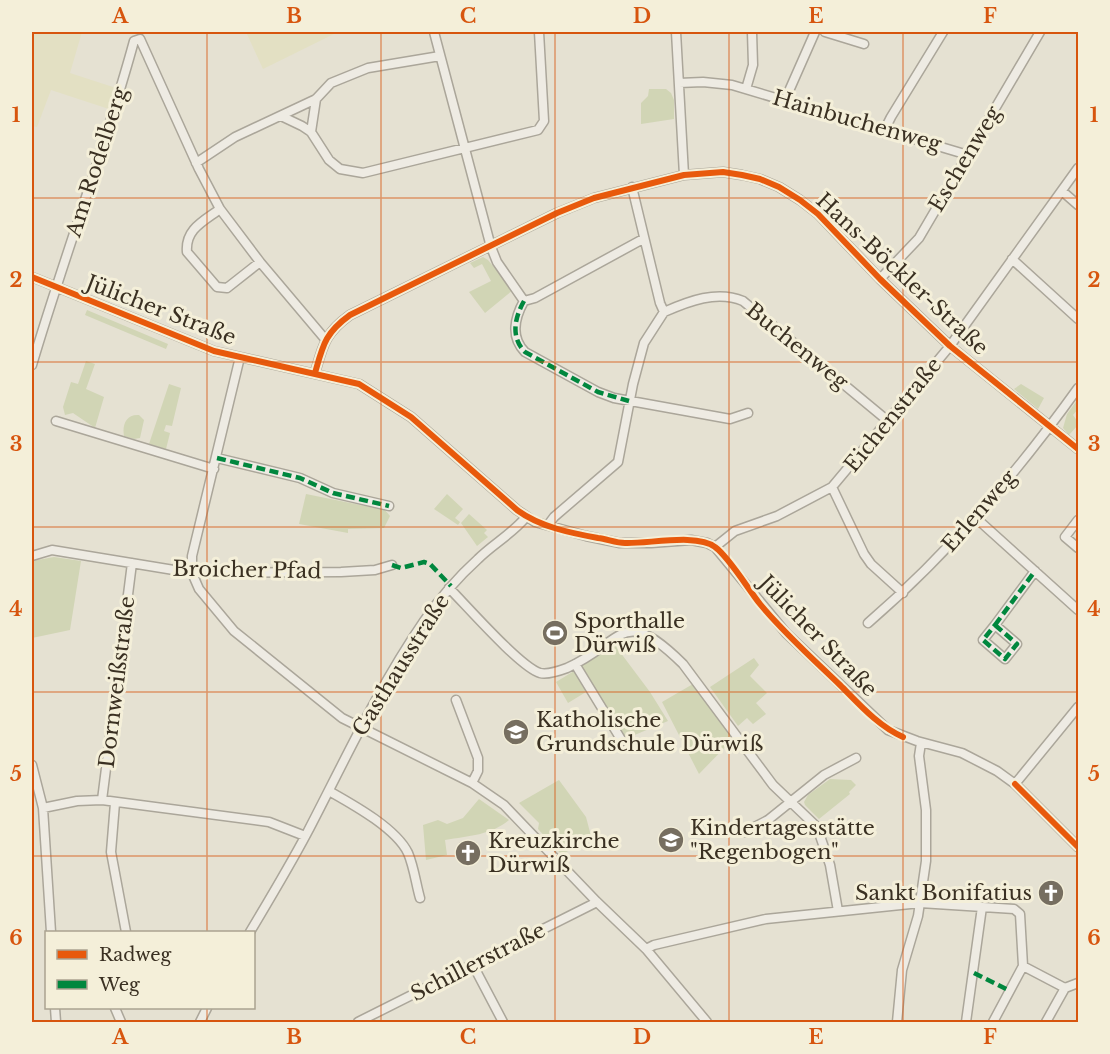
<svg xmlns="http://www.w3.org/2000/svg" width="1110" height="1054" font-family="'Libre Baskerville',serif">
<rect width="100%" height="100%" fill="#e5e1d2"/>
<path fill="#e3e0c3" d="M32,32H82L70,73L119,89L112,110L51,90L37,127L32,126Z
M246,32H338L263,69Z"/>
<path fill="#d1d5b5" d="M649,89H666L671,93L674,100V119L641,124V103L648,96Z
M483,257L488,260L513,290L485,313L469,292L491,281L482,264L474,268L470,263Z
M87,310L168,344L166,349L85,315Z
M86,361L95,364L86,389L104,397L95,428L73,413L65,415L63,407L71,382L78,384Z
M169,384L181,388L172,426L166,425L164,431L170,433L166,449L149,444Z
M1021,384L1044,398L1038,409L1014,389Z
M1078,399V409L1073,415L1078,422V425L1069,435L1063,428L1067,414Z
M139,415L144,420L140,438L134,439L124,436C122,425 126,414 139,415Z
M306,494L385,510L390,516L384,528L348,529V533L299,524Z
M447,494L463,509L455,518L460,522L458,525L434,509Z
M469,514L487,530L484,533L488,537L477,546L461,523Z
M54,557L81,561L70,630L32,638V561Z
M614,644L650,692L668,721L625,739L582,667L581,664Z
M754,658L759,665L750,676L767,693L756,703L766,714L753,724L747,718L738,726L710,687Z
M574,671L586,692L568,703L556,682Z
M693,684L733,739L699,774L662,702Z
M830,779L851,780L856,785L849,792L850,794L819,819L805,805L804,802L808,795Z
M559,780L586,817L591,836L562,855L538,829L539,823L519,803Z
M479,799L509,820C491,835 469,836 445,840L447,855L426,860L423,825L438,820L447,824L463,818Z"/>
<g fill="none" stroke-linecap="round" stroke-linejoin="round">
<g stroke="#aba69a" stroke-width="11">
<path id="minor" d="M434,32L491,247L497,262L524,301L535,298L643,239
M676,32L684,175
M825,32L864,44
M679,83L703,82L732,85L968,155
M746,89L753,65L752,32
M785,100L815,32
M281,116L302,126L311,132L329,160L340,169L363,173L538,130L544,121L539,32
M885,129L891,117L943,32
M311,132L316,99
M196,163L235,137L316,99L331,83L368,68L440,56
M1062,191L1078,205
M220,209C204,221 185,229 187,252L217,287L227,288L260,262
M1012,259L1078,319
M32,277L214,351L359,384L411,417L517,510L535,522L586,536L620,543H651L691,540L707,543L715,547L786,633L888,730L917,741L962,753L997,771L1015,784L1078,847
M880,279L919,238L1040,32
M524,301C515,317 510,337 525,352L598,392L614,398L730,419L748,413
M664,312C689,301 717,290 743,301L888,421
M240,357L192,556V573L199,589L234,631L342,718L472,783L504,805L597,902L646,949L707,1022
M32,365C64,257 104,151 134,41L140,39L199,169L220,209L260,262L325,339
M315,373C323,345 325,333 350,315L557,213L594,198L684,175L723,172L742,175L760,179L779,187L800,200L818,214L880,279L950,346L1078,449
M56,421L214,469
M217,458L300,478L333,493L389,506
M832,487L864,554L871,564L903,593
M976,518L1078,610
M1078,520L1065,537L1078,548
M548,525L554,517L618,462L633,384L644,343L664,312L660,303L632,187
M715,547L735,531L777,516L832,487L950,346L1078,168
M32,556L52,550L192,573L341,572L375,570L392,565
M449,588C466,605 520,667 540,673C548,675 559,671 567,668C625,642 621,603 683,664L773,785L817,827L830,865L838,911
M868,623C948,554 1017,473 1078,388
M995,625L1017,644L1005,659L983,640Z
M995,625L1035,571
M575,664L622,741
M456,700L478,758V771L472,783
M32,765L43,808L51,932
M1015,784L1078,707
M329,791C352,804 396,828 408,853C414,867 416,884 420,898
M102,800L132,563
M115,803L111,852L126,932
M43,808L77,801L102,800L269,822L305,836
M745,832L768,820L824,775L856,758
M250,932C269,900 289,867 307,833C344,762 378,688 424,621C440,598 457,578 478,559C493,544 512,534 526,517
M646,949L654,945L766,919L920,903L1014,909L1020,914L1023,966L993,1022
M473,965L503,1022
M1023,966L1065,988
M55,1008L56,1022
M115,1008L121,1022
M200,1022L207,1008
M358,1022L597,902
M897,1022L902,970L918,916L926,861V810L919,756L921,743
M966,1022L982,907
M1046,1022L1065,988L1078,983"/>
</g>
<use href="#minor" stroke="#eeebe3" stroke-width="8"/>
<path stroke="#00873e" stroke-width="4.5" stroke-dasharray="9 4.5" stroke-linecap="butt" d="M524,301C515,317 510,337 525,352L598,392L629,401
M217,458L300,478L333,493L389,506
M392,565L401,568L424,562L430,564L451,586
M995,625L1017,644L1005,659L983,640Z
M995,625L1035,571
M974,973L1010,991"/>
<g stroke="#f4efd9" stroke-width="10">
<path id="cycleway" d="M32,277L214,351L359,384L411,417L517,510C540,527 571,533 598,538C607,539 616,543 625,543C648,544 697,533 715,547C729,557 748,589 760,604C784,633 813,659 840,685C859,704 878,726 903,737
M315,373C323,345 325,333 350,315L557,213L594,198L684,175L723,172L742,175L760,179L779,187L800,200L818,214L880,279L950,346L1078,449
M1015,784L1078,847"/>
</g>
<use href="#cycleway" stroke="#e8590c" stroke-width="6"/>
</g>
<path fill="none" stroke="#d7550e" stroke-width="1.5" stroke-opacity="0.55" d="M207,32V932M381,32V1022M555,32V1022M729,32V1022M903,32V1022M32,198H1078M32,362H1078M32,527H1078M32,692H1078M32,856H1078M207,1008V1022"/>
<defs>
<g id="stadium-disc" transform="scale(1.35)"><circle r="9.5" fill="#766e60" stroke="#f4efd9"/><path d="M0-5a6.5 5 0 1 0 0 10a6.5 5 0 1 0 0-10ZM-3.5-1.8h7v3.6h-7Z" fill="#fff"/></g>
<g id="school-disc" transform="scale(1.35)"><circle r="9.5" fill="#766e60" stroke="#f4efd9"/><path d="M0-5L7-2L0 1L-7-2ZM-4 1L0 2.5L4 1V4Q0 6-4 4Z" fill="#fff"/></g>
<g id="church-disc" transform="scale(1.35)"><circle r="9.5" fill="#766e60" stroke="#f4efd9"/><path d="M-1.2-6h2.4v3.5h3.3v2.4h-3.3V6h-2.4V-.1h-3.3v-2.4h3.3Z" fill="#fff"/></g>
</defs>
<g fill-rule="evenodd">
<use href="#stadium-disc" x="555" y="633"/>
<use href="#school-disc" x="516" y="732"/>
<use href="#school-disc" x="671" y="840"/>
<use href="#church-disc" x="468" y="853"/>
<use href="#church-disc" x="1051" y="893"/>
</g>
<g text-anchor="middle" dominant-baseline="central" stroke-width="6" stroke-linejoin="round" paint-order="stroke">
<g font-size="21" fill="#3a3022" stroke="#f4efd9">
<text transform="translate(857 121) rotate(16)">Hainbuchenweg</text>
<text transform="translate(965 159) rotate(-59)">Eschenweg</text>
<text transform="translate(97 162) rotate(-72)">Am Rodelberg</text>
<text transform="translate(902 274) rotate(43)">Hans-Böckler-Straße</text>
<text transform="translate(161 310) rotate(21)">Jülicher Straße</text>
<text transform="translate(797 346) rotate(39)">Buchenweg</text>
<text transform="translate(893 415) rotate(-51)">Eichenstraße</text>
<text transform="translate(979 511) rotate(-49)">Erlenweg</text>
<text transform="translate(247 570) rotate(1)">Broicher Pfad</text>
<text transform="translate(818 636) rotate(46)">Jülicher Straße</text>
<text transform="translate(401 665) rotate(-58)">Gasthausstraße</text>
<text transform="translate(117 682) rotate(-83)">Dornweißstraße</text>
<text transform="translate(478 962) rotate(-27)">Schillerstraße</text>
</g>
<g font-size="21" fill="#3a3022" stroke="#f4efd9" text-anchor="start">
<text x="574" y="621">Sporthalle<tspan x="574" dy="24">Dürwiß</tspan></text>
<text x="536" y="720">Katholische<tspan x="536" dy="24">Grundschule Dürwiß</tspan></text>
<text x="690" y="828">Kindertagesstätte<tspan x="690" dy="24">"Regenbogen"</tspan></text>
<text x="488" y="841">Kreuzkirche<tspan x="488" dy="24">Dürwiß</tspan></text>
<text x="1032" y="893" text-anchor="end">Sankt Bonifatius</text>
</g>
</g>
<rect width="1110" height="1054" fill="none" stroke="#f4efd9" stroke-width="66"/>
<rect x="45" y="931" width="210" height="78" fill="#f4efd9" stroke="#aaa390" stroke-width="1.5"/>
<rect x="57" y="950" width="30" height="9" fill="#e8590c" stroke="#aaa390" stroke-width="1.5"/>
<text x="99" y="961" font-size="18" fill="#3a3022">Radweg</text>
<rect x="57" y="980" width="30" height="9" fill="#00873e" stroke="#aaa390" stroke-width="1.5"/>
<text x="99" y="991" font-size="18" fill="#3a3022">Weg</text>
<rect x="33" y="33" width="1044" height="988" fill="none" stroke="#d7550e" stroke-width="2"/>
<g font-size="20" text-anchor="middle" font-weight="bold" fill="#d7550e">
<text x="120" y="23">A</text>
<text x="294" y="23">B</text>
<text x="468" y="23">C</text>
<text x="642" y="23">D</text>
<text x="816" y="23">E</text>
<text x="990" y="23">F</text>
<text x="16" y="122">1</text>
<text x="1094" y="122">1</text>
<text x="16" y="287">2</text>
<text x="1094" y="287">2</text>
<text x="16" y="451">3</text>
<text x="1094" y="451">3</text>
<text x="16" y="616">4</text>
<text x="1094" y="616">4</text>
<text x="16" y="781">5</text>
<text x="1094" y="781">5</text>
<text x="16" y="945">6</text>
<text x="1094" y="945">6</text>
<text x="120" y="1044">A</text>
<text x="294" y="1044">B</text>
<text x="468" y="1044">C</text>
<text x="642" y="1044">D</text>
<text x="816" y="1044">E</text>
<text x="990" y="1044">F</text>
</g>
</svg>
